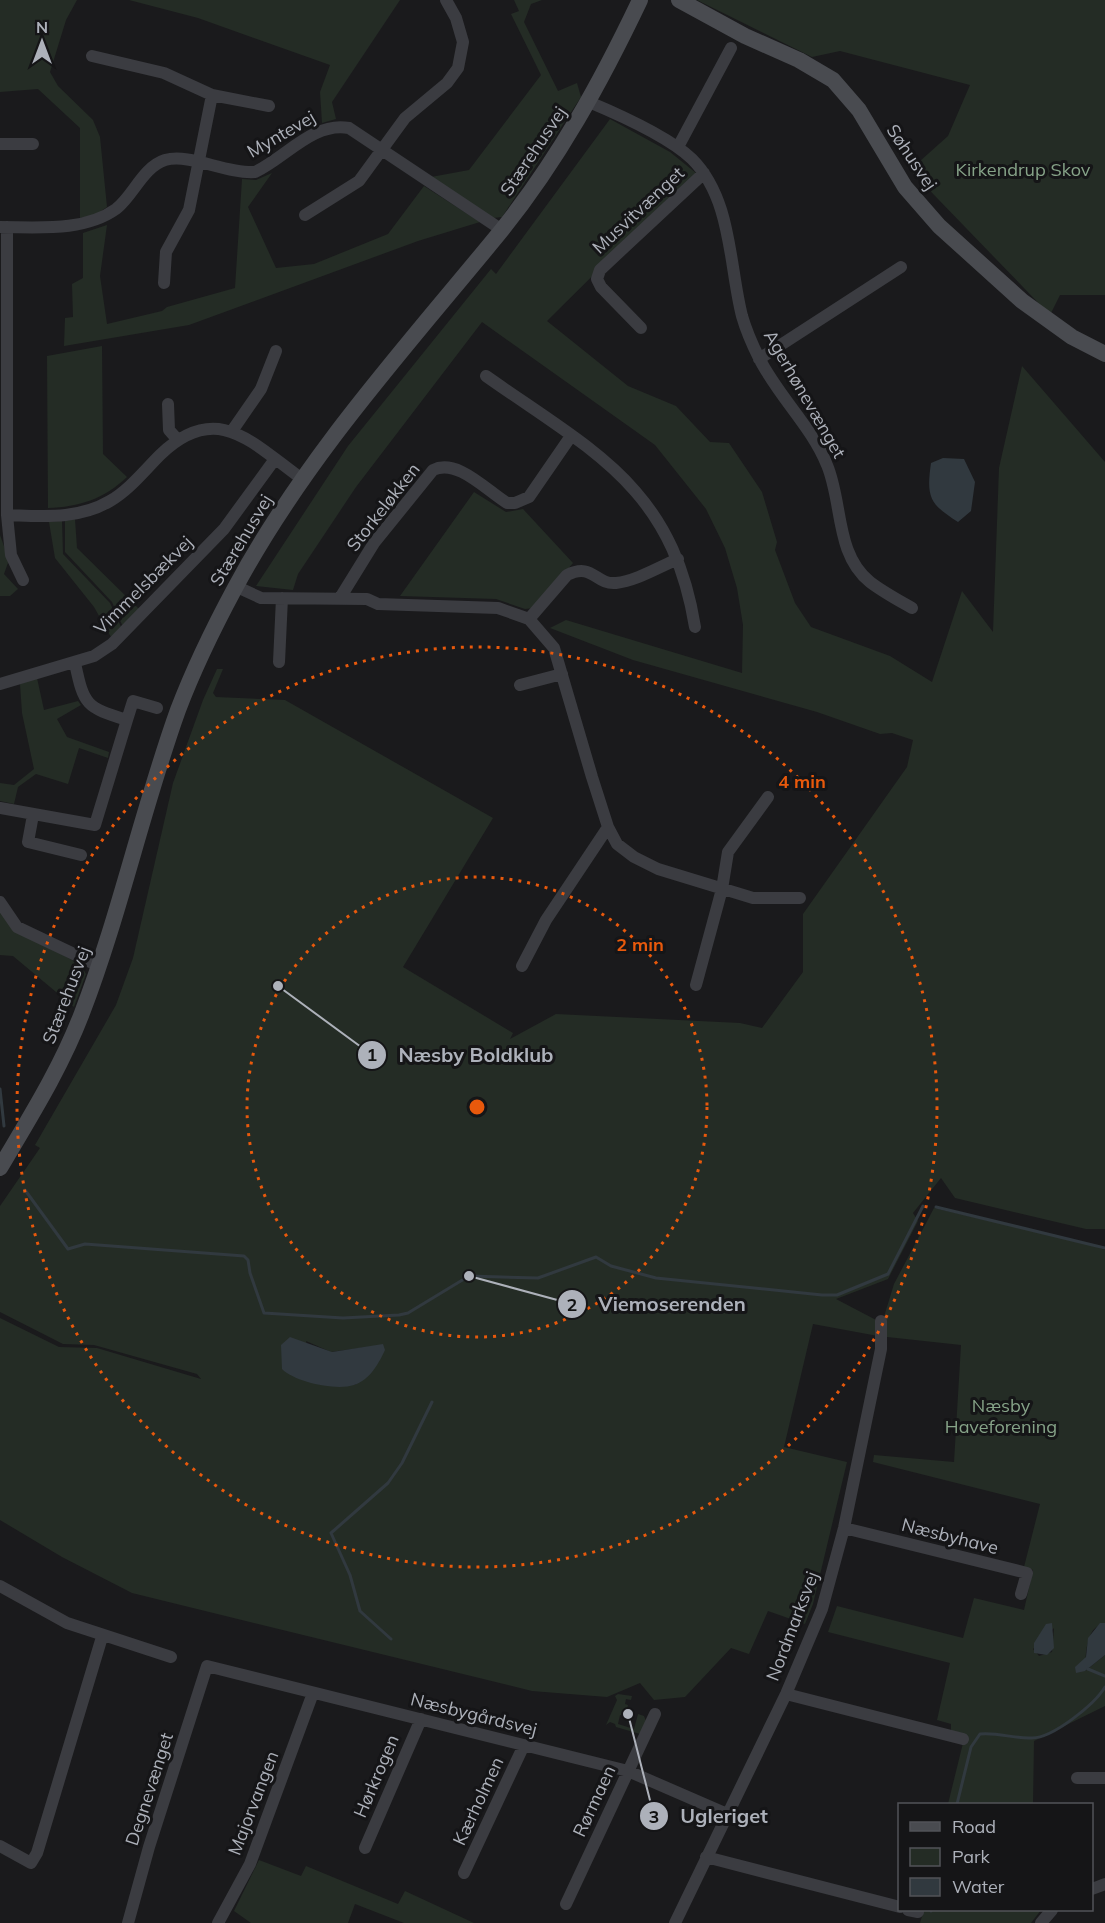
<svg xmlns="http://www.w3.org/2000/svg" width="1105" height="1923" font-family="Mulish,sans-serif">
<rect width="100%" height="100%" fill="#1a1a1c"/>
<path fill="#242c25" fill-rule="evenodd" d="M0,0H77L66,20L50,72L58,86L93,120L100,137L107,207L95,215L80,218V128L38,89L0,92Z
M129,0H400L332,102L336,119L322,123L320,92L330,65L198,18Z
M514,0H542L531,4L524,22L558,91L577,83L581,97L502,217L493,218L431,177L469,170L541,75L511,14L519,11Z
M697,0H1105V295H1060L1050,315L910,170L948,136L970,85L840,51L812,57Z
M610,119L670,152L696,173L547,321L628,386L676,406L710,442L729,443L762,492L777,542L775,550L795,603L811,627L890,656L932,682L962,591L993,632L999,468L1022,366L1105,462V1229H1086L955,1198L941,1178L913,1213L918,1221L888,1279L836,1299L878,1321L879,1333L894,1284L934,1208L1085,1243L1105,1250V1623C1085,1627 1086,1654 1085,1671L1105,1655V1706L1034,1741L1033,1804H948L963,1743L951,1731V1724L937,1720L950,1663L828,1632L837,1606L963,1638L974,1598L1024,1610L1033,1570L1024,1567L1040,1504L873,1462L874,1455L954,1462L961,1345L878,1336L813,1324L784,1447L847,1462L813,1604L805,1624L768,1611L749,1654L731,1648L685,1697L654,1700L640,1683L607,1697L532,1691L132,1593L62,1557L0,1520V1318L59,1347L97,1348L201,1379L197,1374L94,1345L63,1344L0,1312V1206L40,1148L35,1145L116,1005L133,958L173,783L203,700L217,669H223L213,693L216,697L285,700L493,818L403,967L513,1033L510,1039L556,1014L740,1023L762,1028L803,972V914L907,767L913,740L892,733L880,734L817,712L633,660L550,628L566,620L742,673L743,625L737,588L725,548L706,509L655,445L482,322L356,487L298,574L293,590L256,586L348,446L491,269L496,274ZM306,1341L331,1352L382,1345L355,1385L316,1384ZM1054,1628L1052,1652L1039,1656L1033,1649Z
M272,173L248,207L276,268L314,264L388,234L424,186L480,222L418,241L189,325L64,346L65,318L73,317L72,284L83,278V233L107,225L100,276L107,324L162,311L167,307L235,288L242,179L256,180Z
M102,346L103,454L127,477C104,499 79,507 48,508L47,356Z
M474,492L506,512L523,509L573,563L534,608L525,609L496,599L400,596Z
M75,519L77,548L140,610L123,627L112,602L65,552V521Z
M62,521L63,554L110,603L122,629L111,637L94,607L55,558L49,522Z
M0,535L9,560L4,574L18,589L10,596H0Z
M37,678L44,710L78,701L81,705L57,719L67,737L109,752L108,758L79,748L68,784L36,774L18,787L14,804L0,801V783L14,785L34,769L22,713L20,684Z
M0,910L29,938L80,964L86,974L74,1007L13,956L0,955Z
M618,1694L632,1696L631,1700L626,1699L625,1704L628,1705L625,1716L620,1715L618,1724L634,1729L638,1714L644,1716L646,1721L640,1734L616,1727L615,1724L610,1722L606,1725L617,1700L615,1696Z
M259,1860L301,1876L306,1866L398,1904L405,1891L474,1923H404L355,1904L348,1923H251L234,1911Z
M924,1910H1041L1031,1923H920Z"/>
<path fill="#31393f" d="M943,458L964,459L975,482L971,511L958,522C930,504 926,498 931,463Z
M290,1337L332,1352L383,1344L385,1350C379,1363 370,1380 354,1385C336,1391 295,1382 282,1369L281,1345Z
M1052,1623L1054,1648L1047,1655L1034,1653V1643L1046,1624Z
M1100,1623H1105V1655L1085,1671L1076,1673L1075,1667L1086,1657L1088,1638Z"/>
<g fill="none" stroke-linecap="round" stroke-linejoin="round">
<path stroke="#31393f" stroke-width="3" d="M0,1089L4,1126
M25,1190L68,1249L85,1244L244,1256L248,1260L250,1273L264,1313L343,1318L399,1315L408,1313L469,1276L538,1278L596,1257L611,1266L656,1278L822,1295H837L888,1274L923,1206
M936,1207L1105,1248
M391,1639L360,1611L350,1575L331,1533L388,1483L402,1463L432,1402
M1088,1669L1105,1676
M957,1804L971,1747L980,1734C998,1732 1014,1739 1032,1738C1053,1738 1095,1704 1105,1687
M931,1911V1910"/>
<path stroke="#3b3c41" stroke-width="12" d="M92,56L164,73L212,95L269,106
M589,102C620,115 668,136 692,159C732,199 729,265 742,316C746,330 753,346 759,358C778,396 812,427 827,465C843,503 835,554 870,582C883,592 898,600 912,608
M0,144H33
M678,147L731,48
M305,215L359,181L405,118L447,83L458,68L463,42L456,18L446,0
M0,227C37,227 84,232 116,209C133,196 143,167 165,160C190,153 226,174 255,172C285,158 314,121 349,128L502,230
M7,227V515L11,555L23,580
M164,283L166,252L189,210L212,95
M641,328L601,287L597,279L600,270L704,173
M759,359L901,267
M486,376C592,451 672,486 695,627
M168,404L169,430L177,439
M232,431L261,389L276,351
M7,515C42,516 78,520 110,501C129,490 144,471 160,455C217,400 252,443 302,479
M235,586L261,598L367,599L378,604L498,608L529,619L554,648L592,777L608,827L617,844L634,857L658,869L753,898H800
M340,598L374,543L433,470C457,458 486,490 507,503H515L529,497L571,436
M529,619L567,575C593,562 595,585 616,583C636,581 659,567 678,559
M279,662L282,598
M0,684L94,656L112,644L224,529L275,459
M520,685L562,674
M127,720L133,701L157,708
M0,808L95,825L127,720C86,707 84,706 75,663
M33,815L28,842L81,855
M0,902L17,927L99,966
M522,966L546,920L608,827
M696,985L722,889L728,852L768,797
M844,1528L1027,1573L1021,1594
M0,1586L67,1623L171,1657
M786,1694L963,1739
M1077,1778H1105
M0,1846L31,1863L37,1853L102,1637
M365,1848L421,1719
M706,1857L900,1907
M464,1873L524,1745
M1092,1889L1105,1884
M566,1904L655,1714
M908,1910L918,1912
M128,1923L149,1847L207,1666L628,1771L727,1814
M218,1923L250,1864L313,1693
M675,1923L786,1694L822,1609L844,1528L881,1349V1321
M1041,1923L1052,1910"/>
<path stroke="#494b50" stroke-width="16" d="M679,0L745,36L799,60L833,80L859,110L905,187L939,226L1022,301L1072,337L1105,354
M0,1168C30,1117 61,1068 82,1013C120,914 142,810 178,710C194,668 214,627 235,588C306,456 407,346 501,231C558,160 601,82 640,0"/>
</g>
<g fill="none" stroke="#e8590c" stroke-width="3" stroke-dasharray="3 6">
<circle cx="477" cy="1107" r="230"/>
<circle cx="477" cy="1107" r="460"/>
</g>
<g text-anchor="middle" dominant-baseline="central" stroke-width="6" stroke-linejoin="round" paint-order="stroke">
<g font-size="18" fill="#adb1ba" stroke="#151517">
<text transform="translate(281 134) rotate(-30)">Myntevej</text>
<text transform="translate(533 151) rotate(-56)">Stærehusvej</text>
<text transform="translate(912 157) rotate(56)">Søhusvej</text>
<text transform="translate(638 210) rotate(-43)">Musvitvænget</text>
<text transform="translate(805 394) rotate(60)">Agerhønevænget</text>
<text transform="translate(383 507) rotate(-52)">Storkeløkken</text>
<text transform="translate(241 540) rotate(-59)">Stærehusvej</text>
<text transform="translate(143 585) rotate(-45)">Vimmelsbækvej</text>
<text transform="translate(66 995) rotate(-69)">Stærehusvej</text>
<text transform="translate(950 1536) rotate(14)">Næsbyhave</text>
<text transform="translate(792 1626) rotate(-69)">Nordmarksvej</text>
<text transform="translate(474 1714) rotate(14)">Næsbygårdsvej</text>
<text transform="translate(376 1776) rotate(-67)">Hørkrogen</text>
<text transform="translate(149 1789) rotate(-72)">Degnevænget</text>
<text transform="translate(478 1801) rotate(-65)">Kærholmen</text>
<text transform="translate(594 1801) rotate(-65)">Rørmaen</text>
<text transform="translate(253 1803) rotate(-69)">Majorvangen</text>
</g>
<g font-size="18" fill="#86a388" stroke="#151517">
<text x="1023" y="169">Kirkendrup Skov</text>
<text x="1001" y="1405">Næsby<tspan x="1001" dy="21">Haveforening</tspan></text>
</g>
</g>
<circle cx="477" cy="1107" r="9" fill="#e8590c" stroke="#151517" stroke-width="3"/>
<g font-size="18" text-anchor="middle" font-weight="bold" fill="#e8590c" stroke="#151517" stroke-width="6" stroke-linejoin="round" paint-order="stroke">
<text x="802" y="788">4 min</text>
<text x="640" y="951">2 min</text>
</g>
<path fill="none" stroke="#adb1ba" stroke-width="2" d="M278 986L372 1055M469 1276L572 1304M628 1714L654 1816"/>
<g fill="#adb1ba" stroke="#151517" stroke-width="2">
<circle cx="278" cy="986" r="6"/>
<circle cx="469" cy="1276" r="6"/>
<circle cx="628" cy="1714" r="6"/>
<circle cx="372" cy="1055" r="15"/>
<circle cx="572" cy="1304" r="15"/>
<circle cx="654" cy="1816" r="15"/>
</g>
<g font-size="18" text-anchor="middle" font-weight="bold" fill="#111">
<text x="372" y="1061">1</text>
<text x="572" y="1311">2</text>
<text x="654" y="1823">3</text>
</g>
<g font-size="20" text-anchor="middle" font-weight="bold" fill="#adb1ba" stroke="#151517" stroke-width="6" stroke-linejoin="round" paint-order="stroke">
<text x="476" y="1062">Næsby Boldklub</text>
<text x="672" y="1311">Viemoserenden</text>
<text x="724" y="1823">Ugleriget</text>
</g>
<rect x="898" y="1803" width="195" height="108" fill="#151517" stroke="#525358" stroke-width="1.5"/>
<rect x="910" y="1822" width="30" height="9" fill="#494b50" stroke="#525358" stroke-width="1.5"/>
<text x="952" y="1833" font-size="18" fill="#adb1ba">Road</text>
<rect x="910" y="1848" width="30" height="18" fill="#242c25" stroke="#525358" stroke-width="1.5"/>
<text x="952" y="1863" font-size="18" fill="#adb1ba">Park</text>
<rect x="910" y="1878" width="30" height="18" fill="#31393f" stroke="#525358" stroke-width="1.5"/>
<text x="952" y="1893" font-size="18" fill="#adb1ba">Water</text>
<g transform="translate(42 42)" stroke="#151517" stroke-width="4.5" paint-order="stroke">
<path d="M0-4.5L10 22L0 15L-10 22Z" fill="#adb1ba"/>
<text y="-9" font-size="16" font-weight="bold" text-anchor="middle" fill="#adb1ba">N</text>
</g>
</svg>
